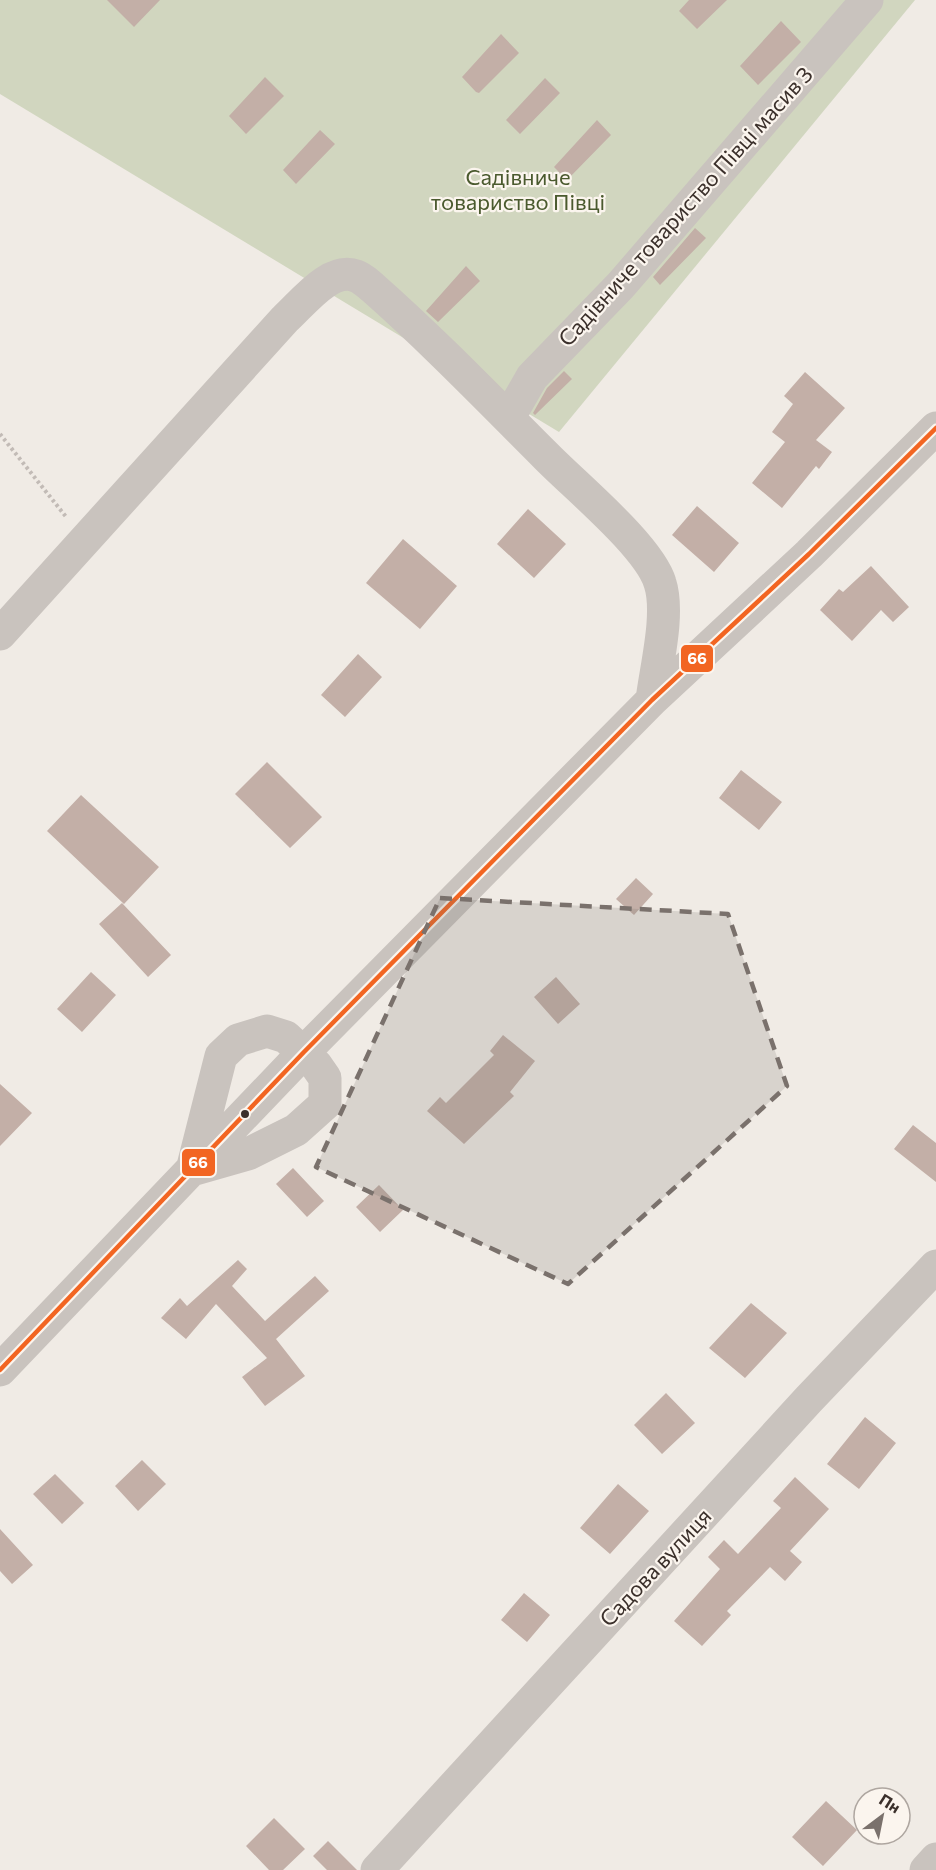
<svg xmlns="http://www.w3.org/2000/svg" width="936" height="1870" font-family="Commissioner,sans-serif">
<rect width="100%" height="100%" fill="#f0ebe5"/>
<path fill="#d1d6bf" d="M0,0H915L559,432L0,94Z"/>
<path fill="#c3afa7" d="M107,0H160L134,27Z
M689,0H727L697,29L679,11Z
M781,21L801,42L758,85L740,66Z
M501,34L519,53L479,93L476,92L462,77Z
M265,77L284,96L246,134L229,116Z
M545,78L560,93L520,134L506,120Z
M597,120L611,135L567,180L554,167Z
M320,130L335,144L296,184L283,170Z
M695,228L706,238L660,285L653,277Z
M466,266L480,281L438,322L426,311Z
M564,371L572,379L535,415L533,413L547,388Z
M805,372L845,408L816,440L832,452L819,469L816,466L782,508L752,483L785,442L772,432L793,404L784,396Z
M697,506L739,543L714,572L672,535Z
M528,509L566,544L534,578L497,544Z
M403,539L457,586L420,629L366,583Z
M871,566L909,607L893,622L881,610L852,641L820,610L839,589L843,592Z
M358,654L382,677L345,717L321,695Z
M267,762L322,817L290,848L235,794Z
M741,770L782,802L759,830L719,798Z
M81,795L159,867L124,904L47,831Z
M636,878L653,894L634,915L616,899Z
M122,903L171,955L148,977L99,924Z
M91,972L116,995L82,1032L57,1009Z
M556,977L580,1004L558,1024L534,997Z
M503,1035L535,1061L510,1092L514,1096L464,1144L427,1111L440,1097L446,1103L494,1055L490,1051Z
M0,1084L32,1113L0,1146Z
M913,1125L936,1143V1182L894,1149Z
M293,1168L324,1201L307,1217L276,1184Z
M379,1185L403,1210L380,1232L356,1207Z
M238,1260L247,1269L232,1286L265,1321L315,1276L329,1291L276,1339L305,1376L265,1406L242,1377L267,1358L216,1304L186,1339L161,1318L180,1298L187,1306Z
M751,1303L787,1333L745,1378L709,1348Z
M666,1393L695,1423L662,1454L634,1425Z
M865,1417L896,1443L859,1489L827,1464Z
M142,1460L166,1484L138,1511L115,1486Z
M55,1474L84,1503L62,1524L33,1494Z
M795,1477L829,1509L790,1551L802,1562L785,1581L770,1567L727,1611L731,1615L702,1646L674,1621L720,1569L708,1557L724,1540L738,1554L781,1508L773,1501Z
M618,1484L649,1511L610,1554L580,1528Z
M0,1529L33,1565L12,1584L0,1571Z
M524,1593L550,1615L527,1642L501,1620Z
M826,1801L857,1830L823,1866L792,1837Z
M274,1818L305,1849L283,1870H269L246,1846Z
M328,1841L357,1870H327L313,1856Z"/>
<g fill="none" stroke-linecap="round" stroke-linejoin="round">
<path stroke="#c2bbb6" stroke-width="4" stroke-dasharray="3 3" stroke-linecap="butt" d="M0,434L67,518"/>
<path stroke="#c9c3be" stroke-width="33" d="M509,417L532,377L621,285L867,0
M0,634L285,319C302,304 330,266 356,276C362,278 367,283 372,287C432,340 488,398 545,455C574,485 649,546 660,583C670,614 656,667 652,700
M267,1031L286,1037L316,1065L325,1078V1104L296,1130L248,1154L192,1170L221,1056L238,1040Z
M0,1370L304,1052L652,700L809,554L936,428
M377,1870L809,1399L936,1266
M926,1870L936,1859"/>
<g stroke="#fbf5ee" stroke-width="9">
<path id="bus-1" d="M0,1370L304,1052L652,700L809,554L936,428"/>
</g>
<use href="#bus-1" stroke="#f26522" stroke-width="4.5"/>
</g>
<path fill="#7a716c" fill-opacity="0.2" stroke="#7a716c" stroke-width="4.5" stroke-dasharray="12 8" stroke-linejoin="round" d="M440,898L728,914L787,1086L568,1284L316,1167Z"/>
<circle fill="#3b302b" stroke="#fbf5ee" stroke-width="2" cx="245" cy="1114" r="5"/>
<g text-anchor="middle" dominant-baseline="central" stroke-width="4.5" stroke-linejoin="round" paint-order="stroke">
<g font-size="22" fill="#4a5a2e" stroke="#fbf5ee">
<text x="518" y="176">Садівниче<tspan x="518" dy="25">товариство Півці</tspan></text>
</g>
<g font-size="22" fill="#3b302b" stroke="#fbf5ee">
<text transform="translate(685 206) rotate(-48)">Садівниче товариство Півці масив 3</text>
<text transform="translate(655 1567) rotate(-47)">Садова вулиця</text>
</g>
</g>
<g stroke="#fbf5ee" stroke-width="2">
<rect x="680" y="644" width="34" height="29" rx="6" fill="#f26522"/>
<rect x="181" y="1148" width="35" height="29" rx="6" fill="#f26522"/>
</g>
<g font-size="16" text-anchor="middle" font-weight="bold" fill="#fff">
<text x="697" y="664">66</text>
<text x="198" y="1168">66</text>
</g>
<g transform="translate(882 1816) rotate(32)"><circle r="28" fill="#fbf5ee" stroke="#aea6a0" stroke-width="1.5"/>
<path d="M0-4.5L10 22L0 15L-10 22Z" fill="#7a716c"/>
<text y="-9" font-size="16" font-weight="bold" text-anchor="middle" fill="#3b302b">Пн</text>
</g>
</svg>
